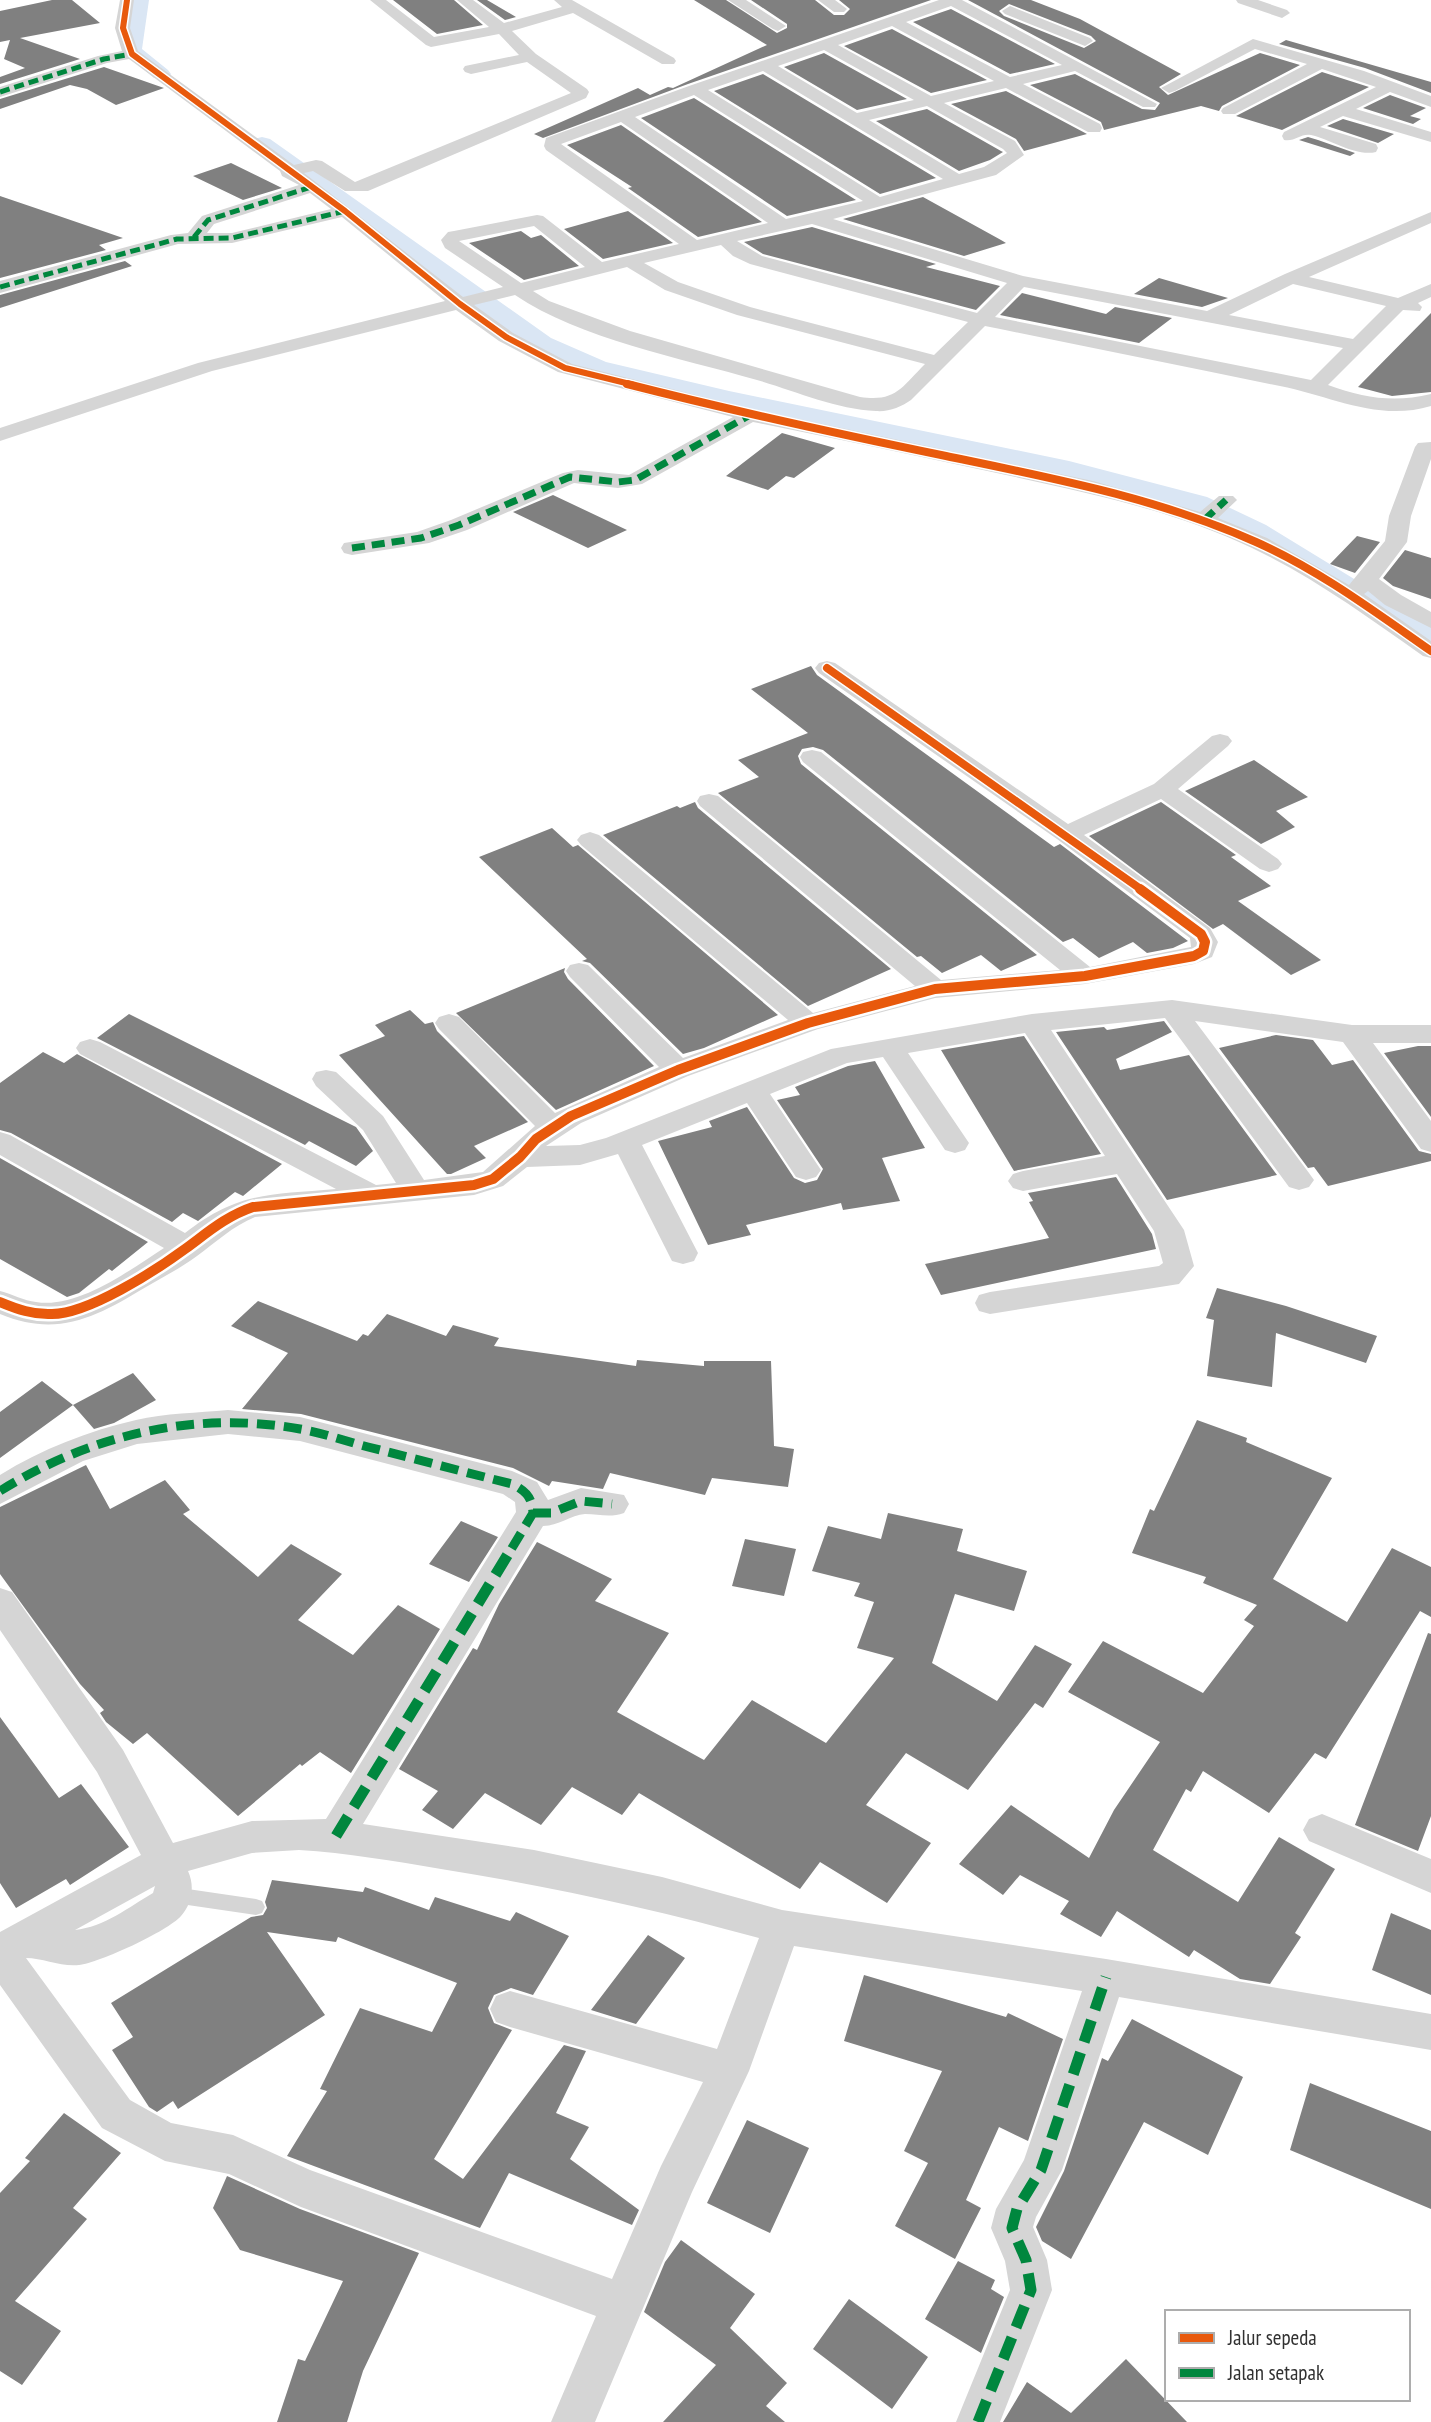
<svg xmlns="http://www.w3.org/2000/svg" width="1431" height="2422" font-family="'PT Sans Narrow',sans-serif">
<rect width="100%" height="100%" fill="#fff"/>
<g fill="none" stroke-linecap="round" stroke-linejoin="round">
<path fill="#dae6f4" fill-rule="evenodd" d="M129,0H149L142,49L168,70L171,74L168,78H154L122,51Z
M262,137L270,139L551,338L606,362L729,391L1069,461L1207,497L1266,525L1431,626V648L1421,645L1246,537L1187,509L1066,476L729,407L588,372L533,348L254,149L251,144L254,139Z"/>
</g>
<path fill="#808080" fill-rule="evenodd" d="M52,0H72L100,23L20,38L80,59L0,84V77L25,68L4,59L10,40L0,42V11Z
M393,0H454L483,25L437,34Z
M477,0H487L516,17L505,20Z
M694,0H726L777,33L787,28V24L751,0H815L834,15H844L850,9L839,0H931L688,84L543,138L534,134L638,88L650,95L668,87L673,88L767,45Z
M968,0H1031L1080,19L1181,74L1159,87L1168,95L1260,53L1300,65L1222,106L1219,111L1201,106L1104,130L1101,122L1030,85L1075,74L1142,109L1155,110L1160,103ZM1009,4L1091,36L1096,41L1084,48L1004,16L999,11Z
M951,9L1055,64L1010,74L913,22Z
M892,29L987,80L931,93L844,46Z
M1286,40L1431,82V93L1365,68L1279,44Z
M824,53L907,99L857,110L784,67Z
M104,67L164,88L116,105L87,89L70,85L0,109V99Z
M1322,72L1369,87L1282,130L1236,116Z
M763,74L936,178L880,194L714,91Z
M1006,91L1087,134L1024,151L1016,139L951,104Z
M1390,95L1426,108L1410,116L1421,119L1413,124L1363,108Z
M694,98L856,200L787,216L641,118Z
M927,109L1001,151L1003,152L990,160L959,171L876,121Z
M1343,119L1394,134L1378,143L1327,126Z
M621,125L762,222L698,237L628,188L632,187L567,145Z
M1308,137L1318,140L1355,153L1350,156L1299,140Z
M231,163L282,188L243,200L193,176Z
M0,196L56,215L123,238L99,245L106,250L0,278Z
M923,197L1001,240L1006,243L964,256L843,219Z
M628,211L673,243L603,259L564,229Z
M812,227L936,264L926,267L1000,286L976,310L763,254L744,242Z
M521,231L531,238L541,235L579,266L524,280L469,243Z
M125,261L132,266L0,308V295Z
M1159,278L1228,298L1202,307L1134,294Z
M1022,293L1106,314L1115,307L1172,318L1139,343L1000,315Z
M1431,313V392L1392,396L1358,387Z
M782,433L835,448L794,478L786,476L768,490L726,476Z
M553,495L627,530L588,548L513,512Z
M1357,536L1380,542L1355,573L1330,564Z
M1405,550L1431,558V599L1393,586L1383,578Z
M811,666L817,675L1054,847L1060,844L1188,941L1173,948L1147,953L1133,942L1099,958L1073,938L1063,942L823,750L813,747L802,749L798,756L801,764L1037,955L1001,971L981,955L942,973L921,956L917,957L718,793L759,777L738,760L808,733L751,689Z
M1254,760L1308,797L1276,811L1295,827L1261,844L1185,791Z
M695,802L698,808L891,969L808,1006L603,835L677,806L680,808Z
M1161,802L1236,855L1231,857L1271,886L1238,901L1321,960L1291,975L1223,924L1213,929L1089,836Z
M552,828L573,847L578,845L778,1015L704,1048L683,1054L590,963L582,961L587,959L479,857Z
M565,968L564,972L568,979L654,1066L556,1110L456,1013Z
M410,1010L425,1024L433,1022L437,1031L528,1122L474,1146L486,1158L451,1174H447L339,1055L385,1036L375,1025Z
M129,1014L356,1127L373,1151L356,1166L309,1141L305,1145L97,1038Z
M1164,1021L1172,1032L1116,1059L1120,1070L1189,1055L1277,1175L1167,1200L1056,1032L1104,1027L1107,1030Z
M1276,1035L1313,1040L1332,1065L1353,1060L1419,1151L1431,1154V1161L1328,1186L1314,1167L1308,1168L1219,1048Z
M1024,1036L1101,1154L1014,1171L941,1050Z
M1418,1046H1431V1117L1384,1053Z
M43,1052L64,1063L77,1054L282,1164L243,1196L235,1192L198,1221L183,1213L172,1222L11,1133L0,1130V1083Z
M875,1061L925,1148L882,1158L900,1201L843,1210L841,1203L746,1225L751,1235L708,1245L658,1141L712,1127L709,1121L747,1107L794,1178L805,1183L817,1180L823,1169L777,1100L800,1095L795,1087L848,1066Z
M0,1158L148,1242L112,1271L109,1269L79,1293L67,1297L0,1259Z
M1116,1177L1152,1234L1156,1249L941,1295L925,1264L1049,1238L1029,1202L1033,1201L1028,1193Z
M1217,1288L1286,1306L1377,1336L1366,1363L1276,1333L1272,1387L1207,1376L1214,1320L1206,1318Z
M258,1301L357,1341L363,1334L368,1336L387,1314L446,1336L453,1325L499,1338L494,1346L636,1366L637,1360L704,1366V1361H771L774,1446L794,1449L788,1487L712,1478L705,1495L610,1473L603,1489L552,1481L549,1486L513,1468L301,1414L242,1409L288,1353L231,1326Z
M133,1373L156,1400L114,1423L94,1429L73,1405Z
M42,1381L73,1405L0,1458V1412Z
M1197,1420L1247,1438L1246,1442L1332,1478L1273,1579L1347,1622L1392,1548L1431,1567V1617L1420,1611L1326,1759L1315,1753L1269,1813L1203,1771L1191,1792L1186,1789L1153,1850L1238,1902L1279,1837L1335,1869L1295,1933L1301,1937L1270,1984L1240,1979L1194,1950L1189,1957L1117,1911L1101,1937L1060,1914L1069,1901L1020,1875L1003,1895L959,1864L1011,1805L1089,1858L1114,1810L1160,1742L1068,1692L1103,1641L1203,1693L1254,1626L1244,1620L1257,1605L1203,1583L1206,1577L1132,1553L1150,1509L1154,1511Z
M86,1465L110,1509L165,1480L190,1510L183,1514L258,1577L291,1544L342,1574L298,1620L353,1655L398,1605L440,1629L351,1773L320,1752L302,1766L300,1764L238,1816L147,1733L133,1744L106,1722L100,1713L104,1710L80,1684L0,1574V1507Z
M888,1513L963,1529L957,1551L1027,1571L1014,1611L955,1594L932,1663L997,1701L1035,1645L1072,1664L1043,1708L1035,1703L968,1790L906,1753L866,1805L931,1843L887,1903L820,1862L800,1889L639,1793L622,1815L572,1787L541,1825L485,1793L453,1829L422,1810L438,1791L399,1769L473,1648L477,1650L499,1604L537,1542L612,1579L595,1601L669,1633L617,1712L704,1760L752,1700L826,1743L894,1658L857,1648L874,1602L854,1596L860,1583L812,1571L828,1526L881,1539Z
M461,1521L498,1537L469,1582L429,1564Z
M745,1539L796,1549L784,1596L732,1586Z
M1428,1633L1431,1634V1816L1418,1851L1355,1825Z
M0,1717L59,1798L81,1784L129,1847L70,1885L66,1879L16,1908L0,1883Z
M272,1880L363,1892L365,1887L429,1910L435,1897L510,1921L516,1912L569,1936L533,1995L511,1988L494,1995L488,2008L494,2023L512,2030L434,2159L463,2179L564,2045L586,2051L556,2113L589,2127L570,2159L639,2210L632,2225L509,2173L480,2228L287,2156L327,2091L320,2089L360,2008L432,2032L457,1983L338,1937L336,1942L267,1932L325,2015L178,2109L173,2101L157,2112L149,2107L112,2050L133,2037L111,2003L251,1917L263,1915L267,1908L265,1902Z
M1391,1913L1431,1930V1995L1372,1970Z
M648,1935L685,1958L636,2024L591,2010Z
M864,1975L1006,2017L1008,2013L1063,2039L1028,2141L999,2127L966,2200L981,2208L955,2259L895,2226L928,2163L904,2151L942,2071L844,2041Z
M1132,2019L1243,2077L1208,2155L1144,2122L1071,2259L1042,2241L1036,2227L1064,2171L1102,2058L1108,2061Z
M1310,2083L1431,2131V2209L1290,2150Z
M64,2113L121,2153L73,2208L87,2219L15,2301L61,2331L22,2385L0,2371V2193L30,2161L25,2158Z
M747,2120L809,2148L770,2233L707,2203Z
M227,2176L300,2209L419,2253L363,2371L347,2422H277L298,2359L305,2361L343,2281L240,2250L213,2208Z
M681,2240L755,2294L730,2328L787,2383L766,2406L785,2422H663L716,2365L644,2312L665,2262Z
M958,2261L995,2280L991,2289L1004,2297L981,2353L925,2319Z
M849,2299L928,2357L892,2409L813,2349Z
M1126,2359L1187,2422H1003L1027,2382L1071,2413Z"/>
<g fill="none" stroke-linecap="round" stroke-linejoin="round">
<path fill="#d5d5d5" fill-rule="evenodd" d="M174,1887L256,1899L262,1901L265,1907L262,1913L256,1915L174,1903L168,1901L165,1895L168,1889Z"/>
<path fill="#d5d5d5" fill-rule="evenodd" d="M120,0H134L130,28L138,51L294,165L316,160L322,161L355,182L571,93L527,62L471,74L465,72L463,69L465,66L519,55L499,34L431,47L426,45L370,0H386L434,37L489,27L457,0H473L504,23L562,7L554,0H572L674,58L676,61L674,64H662L573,13L512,31L536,54L587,89L589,92L586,98L368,191H345L313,171L304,173L463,297L503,287L445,248L441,240L448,232L454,231L537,215L543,216L602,262L679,244L546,150L544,146L546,138L689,86L939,0H962L1157,104L1155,107H1143L1075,71L1023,84L1100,124L1102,128L1100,132H1088L1006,88L944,103L1015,141L1024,155L996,175L833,219L1023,276L1207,311L1285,274L1431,212V223L1309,277L1398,298L1431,284V297L1418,303L1422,307L1420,311L1403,310L1328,385C1364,398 1394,403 1431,394V406C1378,422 1331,396 1280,386C1181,366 1083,346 985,326L911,400C901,407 889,412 876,411C835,409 795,391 757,380C681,358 580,339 515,295L474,305L513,333L572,364L751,409L1093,481L1200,512L1219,496H1233L1237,500L1218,518L1267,538L1349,585L1385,541L1389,516L1415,447L1418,443L1431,442V459L1411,516L1407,542L1379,579L1401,595L1431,612V628L1385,605L1368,591L1364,594L1431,641V658L1423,656C1368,617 1313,577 1252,548C1171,509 1080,491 992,472C913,455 833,438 753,422L642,484L618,488L574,483L467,530L429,543L352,555L344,553L341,548L344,543L417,532L451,520L563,473L578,470L629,475L733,417L558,372L499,341L456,310L212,371L0,441V428L198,363L445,301L342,217L232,243L178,244L0,293V281L171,235L188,233L202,216L299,185L282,176L280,171L129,59L107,63L0,97V87L98,56L122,51L115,28ZM951,6L1062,65L1010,77L906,22ZM892,26L994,81L931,96L838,45ZM824,50L914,100L857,113L778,66ZM763,71L943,179L880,197L708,90ZM694,95L863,201L786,219L635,117ZM927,106L1003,149L1007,153L984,167L959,174L869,120ZM621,122L768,223L697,240L561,144ZM310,193L331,209L232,233H207L214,224ZM812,224L1007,283L977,313L762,256L737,241ZM534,226L585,267L521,283L459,241ZM721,245L733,256L750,264L968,322L934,355L750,307L678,282L644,263ZM627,267L665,290L737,315L925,364C901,388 896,402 860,397L630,331L549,301L533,291ZM1293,284L1386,306L1353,339L1229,315ZM1024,287L1343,348L1311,380L995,317Z
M728,0H746L786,26L778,31L773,29Z
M818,0H835L847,9L844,12H834Z
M1236,0H1258L1287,10L1290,13L1282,18L1238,3Z
M1010,6L1090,38L1093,41L1085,46L1005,14L1002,11Z
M1253,39L1364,71L1431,96V107L1390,92L1356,109L1431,132V142L1343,116L1320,127L1376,144L1378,148L1376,152C1356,157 1330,139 1311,135C1301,133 1295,142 1284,140L1282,136L1284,132L1376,87L1322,69L1235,114H1223L1221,111L1223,108L1307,64L1255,49L1175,91L1169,93L1161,88Z
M827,661L835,663L1068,824L1154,784L1212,736L1220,734L1228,736L1232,741L1228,746L1178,789L1278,859L1282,864L1278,869L1269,872L1260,869L1161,799L1084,835L1210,928L1218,942L1212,957L1194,964L1085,984L935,998L818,1029L688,1076L581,1123L546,1146L580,1145L606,1138L831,1049L1032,1014L1172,1000L1352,1025H1431V1043H1373L1431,1121V1152L1421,1149L1343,1042L1195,1021L1309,1173L1314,1180L1309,1187L1299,1190L1289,1187L1165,1018L1051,1030L1184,1230L1194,1266L1179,1284L990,1314L979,1311L975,1303L979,1295L990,1292L1159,1266L1163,1263L1154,1231L1117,1174L1023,1191L1013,1188L1008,1181L1013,1174L1023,1171L1105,1156L1025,1033L908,1053L969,1143L965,1150L955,1153L945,1150L883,1057L847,1063L770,1094L821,1170L816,1177L806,1180L796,1177L747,1103L642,1145L698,1253L694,1261L683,1264L672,1261L618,1154L580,1165L527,1167L503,1186L474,1195L255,1217C233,1226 216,1242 197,1256C181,1268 163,1277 146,1287C96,1317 58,1338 0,1314V1291C12,1294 24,1301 36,1302C78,1309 130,1270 164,1248L0,1155V1132L10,1135L185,1233C239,1191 270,1195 336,1189L80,1054L76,1048L80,1042L90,1039L100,1042L376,1185L396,1183L363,1130L316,1086L312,1079L316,1072L326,1070L336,1072L383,1116L424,1180L483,1172L535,1126L439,1029L435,1023L439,1017L449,1014L459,1017L555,1113L659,1067L570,977L566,971L570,965L579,963L588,965L683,1058L788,1020L581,845L577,840L581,835L590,832L599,835L813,1013L915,986L700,806L697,801L700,796L709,794L718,796L941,980L1060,970L803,762L800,757L803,752L812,750L821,752L1090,967L1191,947L1190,938L1057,839L819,673L815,668L819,663Z
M228,1410L300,1417L512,1471L537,1482L548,1500L581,1488L624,1495L629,1504L624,1513C610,1518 599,1514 585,1514C571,1515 558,1526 543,1526L363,1824L534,1850L662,1877L782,1910L1106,1959L1431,2014V2050L1119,1997L1062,2170L1036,2217L1033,2227L1047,2260L1052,2290L1000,2422H956L1010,2290L1005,2261L991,2228L996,2209L1024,2160L1082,1991L794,1946L749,2071L692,2192L595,2422H551L596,2316L301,2207L229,2174L165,2161L102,2128L0,1985V1932L141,1855L97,1772L0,1630V1588L12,1592L123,1750L173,1843L252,1821L326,1819L516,1512L515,1502L503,1494L300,1441L228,1434L137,1444L83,1461L0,1504V1475C42,1449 88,1431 136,1420C165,1413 198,1413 228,1410ZM299,1850C347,1853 394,1861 441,1869C549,1886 654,1909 759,1938L717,2049L510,1991L496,1996L490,2009L496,2022L510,2027L703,2082L661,2166L612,2279L310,2170L233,2135L171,2123L130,2100L26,1958C43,1958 61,1967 79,1965C99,1963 168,1931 181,1916C192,1904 195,1886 188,1871L252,1853ZM155,1886L153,1893C129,1907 104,1927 75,1930Z
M1322,1814L1431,1859V1893L1309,1841L1303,1830L1309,1819Z"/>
<path stroke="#00873e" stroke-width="5" stroke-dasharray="10 5" stroke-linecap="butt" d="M0,92L104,59L132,54
M194,237L208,220L311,187
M0,287L177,239L232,238L345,211"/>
<path stroke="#00873e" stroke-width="7" stroke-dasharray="13 7" stroke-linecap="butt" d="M1204,520L1226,500
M352,548L421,538L459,525L570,477L618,482L635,480L750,415"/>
<path stroke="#00873e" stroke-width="9" stroke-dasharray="18 9" stroke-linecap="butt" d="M0,1491C90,1435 195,1410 300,1429C323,1433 345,1441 368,1447C416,1459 464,1472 512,1484C526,1491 532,1497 533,1513L509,1553
M533,1513H551L581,1501L612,1504"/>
<path stroke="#00873e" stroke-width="11" stroke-dasharray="23 11" stroke-linecap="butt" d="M336,1836L510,1551
M978,2422L1031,2290L1026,2260L1012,2228L1017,2209L1041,2170L1106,1977"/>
<g stroke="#fff" stroke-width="9">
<path id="cycleway-far2" d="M127,0L123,28L132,54L345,211L460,304L506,337L565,368L634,385"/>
</g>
<g stroke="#fff" stroke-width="11">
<path id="cycleway-far1" d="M627,384C733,411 839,434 946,456C1052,478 1158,498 1256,542C1319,570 1375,612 1431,651
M827,668L1142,890"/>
</g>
<g stroke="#fff" stroke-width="15">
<path id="cycleway" d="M0,1302C17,1309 33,1315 52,1314C88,1314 155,1271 185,1249C207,1233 226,1216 253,1207L474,1185L493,1179L520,1157L536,1139L571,1116L678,1070L808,1023L935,989L1085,976L1194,956L1203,951L1205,942L1201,934L1140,889"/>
</g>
<use href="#cycleway-far2" stroke="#e8590c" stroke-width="6"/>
<use href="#cycleway-far1" stroke="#e8590c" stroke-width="8"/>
<use href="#cycleway" stroke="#e8590c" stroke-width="10"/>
</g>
<rect x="1165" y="2310" width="245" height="91" fill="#ffffff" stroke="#adadad" stroke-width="2"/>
<rect x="1179" y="2333" width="35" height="10" fill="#e8590c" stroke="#adadad" stroke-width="2"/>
<text x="1228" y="2345" font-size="21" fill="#313131">Jalur sepeda</text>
<rect x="1179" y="2368" width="35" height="10" fill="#00873e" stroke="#adadad" stroke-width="2"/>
<text x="1228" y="2380" font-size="21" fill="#313131">Jalan setapak</text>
</svg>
